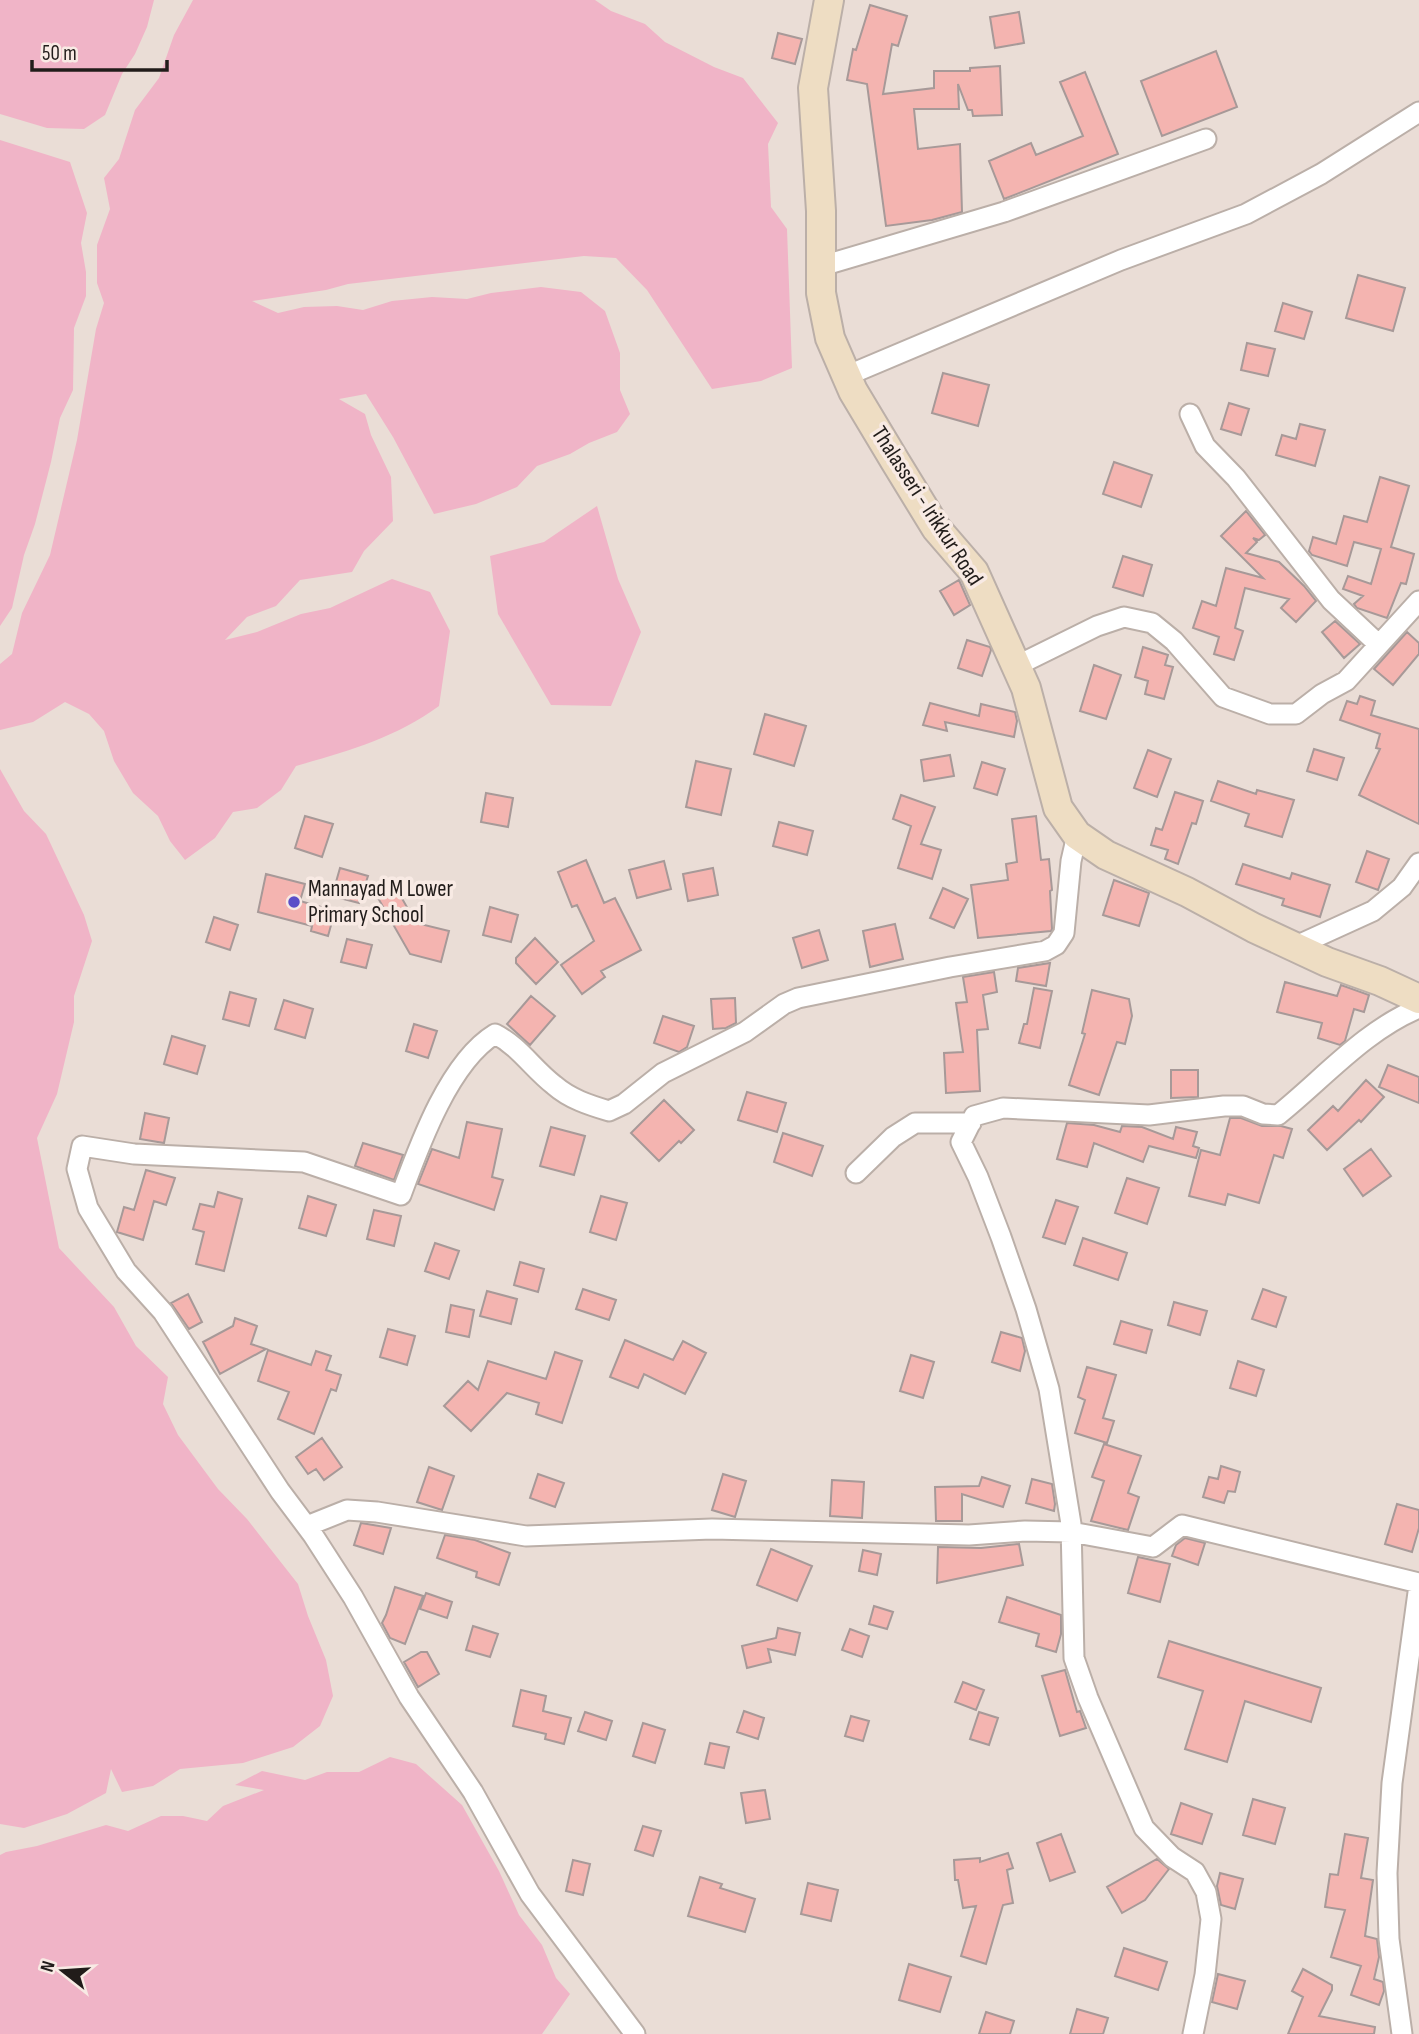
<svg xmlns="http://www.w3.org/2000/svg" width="1419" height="2034" font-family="'Sofia Sans Condensed',sans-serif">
<rect width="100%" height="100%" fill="#eaddd6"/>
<path fill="#f0b4c7" d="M0,0H154L147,27L135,54L122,74L105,115L84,129L47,128L0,114Z
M193,0H595L611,11L645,24L665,42L714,67L743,78L778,123L768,144L771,207L787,229L792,368L761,381L712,389L647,290L616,258L584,256L348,284L326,290L252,301L278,313L304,307L337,306L363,310L392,301L432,297L467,299L491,293L541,287L581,292L605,311L620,353V390L630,414L617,432L589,443L570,454L537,466L517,487L476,504L434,514L393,437L366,394L339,399L365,414L371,435L391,477L393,521L364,551L352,572L300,580L276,606L247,617L225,640L257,632L301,614L330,608L392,579L430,592L450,631L439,706C395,738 348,751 296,766L281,790L257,808L233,812L215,838L185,860L170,841L158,816L133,793L114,761L104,731L89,714L65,702L33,722L0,730V664L12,654L22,613L50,555L77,440L96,329L104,303L97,283V245L110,209L104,178L119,159L135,110L159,78L174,35Z
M0,140L70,162L87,213L81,243L86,272V296L74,328L73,390L60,418L51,462L35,524L24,555L12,608L0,626Z
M597,506L618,579L641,632L611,706L551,705L498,614L490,556L544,542Z
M0,769L24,811L46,834L84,915L92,941L74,996V1022L57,1094L37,1138L59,1248L114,1307L136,1346L168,1377L163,1404L178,1435L218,1489L247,1519L298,1584L308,1616L326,1660L333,1696L320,1726L293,1747L243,1763L180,1769L153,1786L122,1792L111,1769L106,1793L67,1814L24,1828L0,1824Z
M390,1757L416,1764L462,1805L499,1871L519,1915L542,1945L556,1978L570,1994L542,2034H0V1855L6,1852L37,1846L106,1825L128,1831L161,1816H183L207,1821L223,1806L264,1790L235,1785L262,1771L305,1780L327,1772H359Z"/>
<path fill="#f4b4b0" stroke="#a79998" stroke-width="2" d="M870,5L907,16L898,46L892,44L883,94L934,88V71H970V68L1000,66L1002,115L973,116L972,110H968L958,84L959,109H914L918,149L960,144L962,212L932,220L886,226L867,84L847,80L853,49L856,50Z
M1019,12L1024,43L995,48L990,17Z
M778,33L802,39L795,64L772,58Z
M1216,51L1237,107L1162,136L1141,81Z
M1085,72L1118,154L1004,199L989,161L1031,143L1036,155L1083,136L1060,82Z
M1358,275L1405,288L1393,331L1346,318Z
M1283,303L1312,312L1304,339L1275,331Z
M1247,343L1275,349L1268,376L1241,370Z
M943,373L989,385L978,426L932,413Z
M1229,403L1249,409L1241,435L1221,429Z
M1300,424L1325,430L1315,466L1276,455L1282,435L1296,439Z
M1114,462L1152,475L1141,507L1103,494Z
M1380,477L1409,486L1391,547L1414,554L1406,584L1401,583L1387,618L1357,608L1354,604L1363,596L1343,589L1348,576L1371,584L1381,549L1354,542L1347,566L1312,555L1309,551L1313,537L1336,544L1344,516L1367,522Z
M1246,511L1265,535L1259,540L1253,538L1257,542L1246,553L1279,562L1304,586L1316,601L1296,622L1281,608L1289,599L1245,588L1235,628L1243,631L1234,660L1214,654L1219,637L1193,628L1202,601L1216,606L1226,568L1263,578L1221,536Z
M1123,556L1152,565L1143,596L1113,587Z
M959,580L970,605L954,615L940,591Z
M1335,621L1360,644L1344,658L1322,632Z
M1407,632L1419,643V654L1393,685L1374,669Z
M967,640L990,647L991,650L982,676L958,668Z
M1143,647L1168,655L1165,665L1173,667L1164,699L1145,694L1148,681L1135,677Z
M1094,665L1121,675L1106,719L1080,711Z
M1360,696L1375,701L1371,715L1419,729V824L1359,795L1380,749L1376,748L1380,734L1340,720L1347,701L1357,704Z
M930,703L979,716L981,704L1015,712L1017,721L1014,737L945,722L947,731L923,725Z
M765,714L806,726L794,766L754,754Z
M1314,749L1344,758L1337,780L1307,771Z
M1148,750L1171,759L1157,797L1134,788Z
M950,755L954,776L924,781L921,760Z
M696,761L731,769L721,815L686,807Z
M982,762L1005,769L997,795L974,788Z
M1218,781L1256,794L1257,790L1294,800L1282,837L1245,826L1249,814L1211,801Z
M1175,792L1203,801L1196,824L1192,823L1178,864L1165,859L1168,850L1151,845L1156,828L1162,830Z
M486,793L513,798L508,827L481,822Z
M901,795L935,807L921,844L941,850L932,879L898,868L911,826L893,819Z
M305,816L333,824L322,857L295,848Z
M1036,816L1041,860L1049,859L1052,890L1050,891L1052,929L1051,931L978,938L971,885L1008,880L1006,864L1017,862L1012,819Z
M779,822L813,831L807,855L773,846Z
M1367,851L1389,859L1378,890L1356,882Z
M586,860L604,903L615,898L641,950L601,971L605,977L582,994L561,965L594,941L577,905L572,907L558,872Z
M664,861L671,889L637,898L629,870Z
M1243,864L1290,879L1292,873L1330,885L1320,917L1282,905L1284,899L1236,884Z
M340,868L368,876L359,903L332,896Z
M713,868L718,895L688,901L683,874Z
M266,874L305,884L300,901L335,911L328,936L311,931L312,926L258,912Z
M1114,880L1149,893L1139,926L1103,915Z
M392,881L416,923L449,931L441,962L410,954L374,891Z
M943,888L968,899L954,928L930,918Z
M490,907L518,915L511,942L483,935Z
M214,917L238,925L230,950L206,942Z
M895,924L903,959L870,967L863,931Z
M819,930L828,960L802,968L793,938Z
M535,938L558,962L536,984L516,963V958Z
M347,939L372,945L366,968L341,962Z
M1050,963L1046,986L1016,981L1018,968Z
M994,972L997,992L983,995L988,1029L977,1030L980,1091L946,1093L944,1053L963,1052L956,1003L967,1002L963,977Z
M1285,982L1337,996L1341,985L1369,995L1364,1012L1354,1009L1345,1041L1340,1045L1318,1038L1322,1023L1277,1012Z
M1034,988L1052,991L1040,1048L1019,1043L1024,1024H1027Z
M1092,990L1129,999L1132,1016L1125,1044L1117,1042L1099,1095L1069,1085L1085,1034L1082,1033Z
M230,992L256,999L249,1026L223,1019Z
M531,996L555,1016L530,1045L507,1024Z
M735,998L736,1023L726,1028L713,1029L711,999Z
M284,1000L313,1009L305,1038L275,1029Z
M663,1016L694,1026L687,1047L679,1052L654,1043Z
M414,1024L437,1031L428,1058L406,1051Z
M172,1036L205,1046L197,1074L164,1064Z
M1388,1065L1419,1077V1103L1379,1087Z
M1171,1070H1198V1097L1171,1098Z
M1366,1080L1384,1097L1361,1122L1359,1120L1327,1150L1308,1130L1333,1106L1338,1111Z
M747,1092L786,1103L777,1132L738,1120Z
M664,1100L694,1130L681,1143L679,1141L659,1161L631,1133Z
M145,1113L169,1118L164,1143L140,1139Z
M1230,1118H1241L1262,1126H1281L1292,1129L1283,1158L1274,1155L1259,1203L1228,1194L1225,1205L1189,1196L1201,1150L1220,1155Z
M467,1122L502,1129L492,1177L503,1180L494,1210L418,1184L432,1149L459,1158Z
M1067,1123L1094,1125L1120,1132L1122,1126L1142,1127L1173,1139L1176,1127L1197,1132L1193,1146L1199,1148L1196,1158L1149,1146L1143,1162L1094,1143L1087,1167L1057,1159Z
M551,1127L585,1136L574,1175L540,1166Z
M783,1133L823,1146L812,1176L774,1162Z
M363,1143L403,1155L394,1180L355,1166Z
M1371,1149L1391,1176L1363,1196L1344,1169Z
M146,1170L175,1178L166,1205L154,1201L143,1240L117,1232L124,1207L134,1210Z
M1127,1178L1159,1188L1147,1224L1115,1213Z
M218,1192L242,1199L224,1271L196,1264L204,1232L193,1229L200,1204L214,1207Z
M308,1196L336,1205L326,1236L299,1228Z
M601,1196L627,1203L616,1240L590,1232Z
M1056,1200L1078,1207L1065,1244L1043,1237Z
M374,1210L401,1216L394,1246L367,1239Z
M1083,1238L1127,1253L1118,1280L1074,1265Z
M435,1243L459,1251L449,1279L425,1271Z
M520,1262L544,1269L538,1292L514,1285Z
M583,1289L616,1300L609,1320L576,1309Z
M1263,1289L1286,1297L1276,1327L1252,1319Z
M487,1291L517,1299L511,1324L480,1316Z
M188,1294L202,1322L189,1329L171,1303Z
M1174,1302L1207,1311L1200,1335L1168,1325Z
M451,1305L474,1310L469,1337L446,1332Z
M235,1318L257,1326L251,1344L266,1349L220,1374L203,1342L233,1326Z
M1121,1321L1152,1330L1146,1353L1114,1344Z
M388,1329L415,1336L407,1365L380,1357Z
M1001,1332L1022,1338L1025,1351L1020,1371L992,1362Z
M625,1340L673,1360L683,1341L706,1353L685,1394L644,1374L638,1388L610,1377Z
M268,1350L311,1365L316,1351L331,1356L326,1370L341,1375L336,1391L331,1389L314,1434L278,1419L289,1392L258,1381Z
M555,1352L582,1361L562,1423L536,1414L539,1403L507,1393L471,1431L444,1406L468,1381L478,1390L488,1361L546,1379Z
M911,1355L934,1362L923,1398L900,1391Z
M1238,1361L1264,1370L1256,1396L1230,1388Z
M1087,1367L1116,1375L1103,1418L1114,1421L1107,1443L1075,1433L1085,1400L1078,1397Z
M322,1438L342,1467L324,1480L316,1469L308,1474L296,1457Z
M1104,1444L1141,1456L1128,1493L1139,1497L1128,1530L1091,1521L1104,1481L1092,1477Z
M1221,1466L1240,1472L1235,1492L1228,1491L1224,1503L1203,1497L1209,1477L1218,1479Z
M429,1467L454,1476L442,1510L417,1502Z
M538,1474L564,1483L555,1507L530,1498Z
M723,1474L746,1481L735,1517L712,1510Z
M982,1477L1010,1486L1003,1507L962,1494V1521H936L935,1487L979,1486Z
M1032,1479L1052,1484L1055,1504L1054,1511L1026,1503Z
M832,1480L864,1482L862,1518L830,1516Z
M1397,1504L1419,1510V1528L1412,1552L1385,1544Z
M361,1523L391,1528L383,1554L354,1545Z
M445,1535L475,1540L510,1553L499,1585L476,1577L477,1572L437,1558Z
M1185,1538L1205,1543L1198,1565L1172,1556L1176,1545Z
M1019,1544L1023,1565L937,1583L938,1547L981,1548Z
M771,1549L812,1566L797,1601L757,1585Z
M863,1550L881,1554L877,1575L859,1571Z
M1138,1557L1170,1564L1160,1602L1128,1593Z
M395,1587L423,1596L405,1644L390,1638L382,1623L386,1615Z
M426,1593L452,1602L447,1618L420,1609Z
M1007,1597L1061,1615V1634L1056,1652L1036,1646L1039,1634L999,1622Z
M874,1606L893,1612L887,1629L869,1624Z
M473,1626L498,1634L490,1657L466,1650Z
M778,1628L800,1633L795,1655L768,1649L771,1662L747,1668L742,1646L776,1638Z
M850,1629L869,1636L862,1657L842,1650Z
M1169,1641L1321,1688L1311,1722L1245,1701L1227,1762L1185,1749L1203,1691L1158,1677Z
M421,1652H427L439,1674L418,1687L404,1662Z
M1065,1670L1077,1712L1080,1711L1086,1728L1060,1736L1042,1676Z
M963,1682L984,1690L976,1710L955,1702Z
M521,1690L546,1696L543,1711L571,1718L564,1744L545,1739L546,1734L513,1726Z
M744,1711L764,1718L758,1739L737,1732Z
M585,1712L612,1721L606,1740L578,1731Z
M979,1712L998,1718L989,1745L970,1739Z
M851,1716L869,1721L863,1741L845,1736Z
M643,1723L665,1730L655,1763L633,1756Z
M710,1743L729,1747L724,1768L705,1764Z
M765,1790L770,1819L746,1823L741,1793Z
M1253,1799L1285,1808L1275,1844L1243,1835Z
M1181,1803L1212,1814L1202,1844L1171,1834Z
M643,1826L661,1831L653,1856L635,1850Z
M1061,1834L1075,1872L1050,1881L1037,1843Z
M1345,1834L1368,1838L1361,1878L1373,1880L1365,1936L1377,1939L1379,1957L1374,1979L1383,1982L1384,1991L1379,2005L1351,1995L1361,1966L1331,1957L1345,1910L1325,1907L1330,1874L1338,1875Z
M1008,1853L1013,1868L1007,1870L1013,1903L1003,1905L986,1964L961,1956L976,1906L963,1908L958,1880H955L954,1860L980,1858V1862Z
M1157,1859L1169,1869L1145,1900L1122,1913L1107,1887Z
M573,1860L590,1864L583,1895L566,1891Z
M1220,1873L1243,1879L1235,1909L1221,1905L1217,1886Z
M700,1877L722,1884L720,1888L755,1899L745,1932L688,1916Z
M808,1883L838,1890L831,1921L801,1914Z
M1124,1948L1167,1962L1158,1990L1115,1976Z
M909,1964L951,1977L940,2012L899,2000Z
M1303,1969L1332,1985V1990L1319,2016L1375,2027L1374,2034H1288L1303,1997L1292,1991Z
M1218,1974L1245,1981L1237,2009L1212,2002Z
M1077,2009L1108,2018L1103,2034H1070Z
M986,2012L1014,2021L1010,2034H979Z"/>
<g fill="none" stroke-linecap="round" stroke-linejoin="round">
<g stroke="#bbafa8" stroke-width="23">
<path id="street" d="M822,266L1004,212L1206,139
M846,376L1121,260L1246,214L1321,174L1419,112
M1190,414L1205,446L1236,478L1331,600L1378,644
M1016,666L1097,626L1124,617L1152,623L1174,641L1223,697L1270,714H1296L1322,694L1346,681L1419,601
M1294,947L1373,911L1402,887L1419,863
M856,1173L893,1137L915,1123H971
M307,1526L347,1510L377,1512L526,1536L712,1529L969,1535L1025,1531L1071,1532L1153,1547L1182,1525L1419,1583
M635,2034L530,1894L473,1792L409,1697L353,1597L313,1535L280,1491L163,1312L126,1271L88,1208L77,1169L82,1146L134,1154L304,1162L401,1195C419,1146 449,1062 495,1034C519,1046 533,1069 554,1085C570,1099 589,1105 609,1111L624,1104L663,1073L745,1032L784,1004L798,998L950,967L1045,951L1056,945L1064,933L1071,861L1077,835
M1193,2034L1205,1975L1211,1919L1206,1892L1195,1872L1172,1857L1144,1828L1088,1698L1074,1658L1071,1524L1049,1389L1026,1309L1001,1237L978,1177L961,1142L974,1116L1003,1108L1149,1115L1224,1106H1243L1263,1114L1278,1115C1323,1079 1365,1030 1419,1008
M1402,2034L1389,1939L1387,1873L1392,1783L1419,1585"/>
</g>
<g stroke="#bbafa8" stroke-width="32">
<path id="secondary" d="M829,0L813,88L821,211V293L830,338L853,391L895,461L936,528L974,572L1026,688L1058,808L1077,835L1106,855L1187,892L1254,928L1327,962L1380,981L1419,999"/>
</g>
<use href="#street" stroke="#fff" stroke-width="19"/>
<use href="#secondary" stroke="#eeddc3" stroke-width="28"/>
</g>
<circle fill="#5b4fc8" stroke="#f8eae4" stroke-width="2.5" cx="294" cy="902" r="7"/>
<g text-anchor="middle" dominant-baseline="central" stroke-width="7" stroke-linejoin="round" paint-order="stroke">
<g font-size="23" fill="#211c1a" stroke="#f8eae4">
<text transform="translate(927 506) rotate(57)">Thalasseri - Irikkur Road</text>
</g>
<g font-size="23" fill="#211c1a" stroke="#f8eae4" text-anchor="start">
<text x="308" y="889">Mannayad M Lower<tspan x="308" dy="26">Primary School</tspan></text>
</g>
</g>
<g transform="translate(63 1971) rotate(287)" stroke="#f8eae4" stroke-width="5" paint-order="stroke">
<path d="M0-5L12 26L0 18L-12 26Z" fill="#211c1a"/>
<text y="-10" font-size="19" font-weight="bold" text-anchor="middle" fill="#211c1a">N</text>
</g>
<path d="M32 60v10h135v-10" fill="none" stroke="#211c1a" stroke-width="3.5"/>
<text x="42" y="60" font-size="21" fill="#211c1a" stroke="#f8eae4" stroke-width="5" paint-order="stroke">50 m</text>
</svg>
